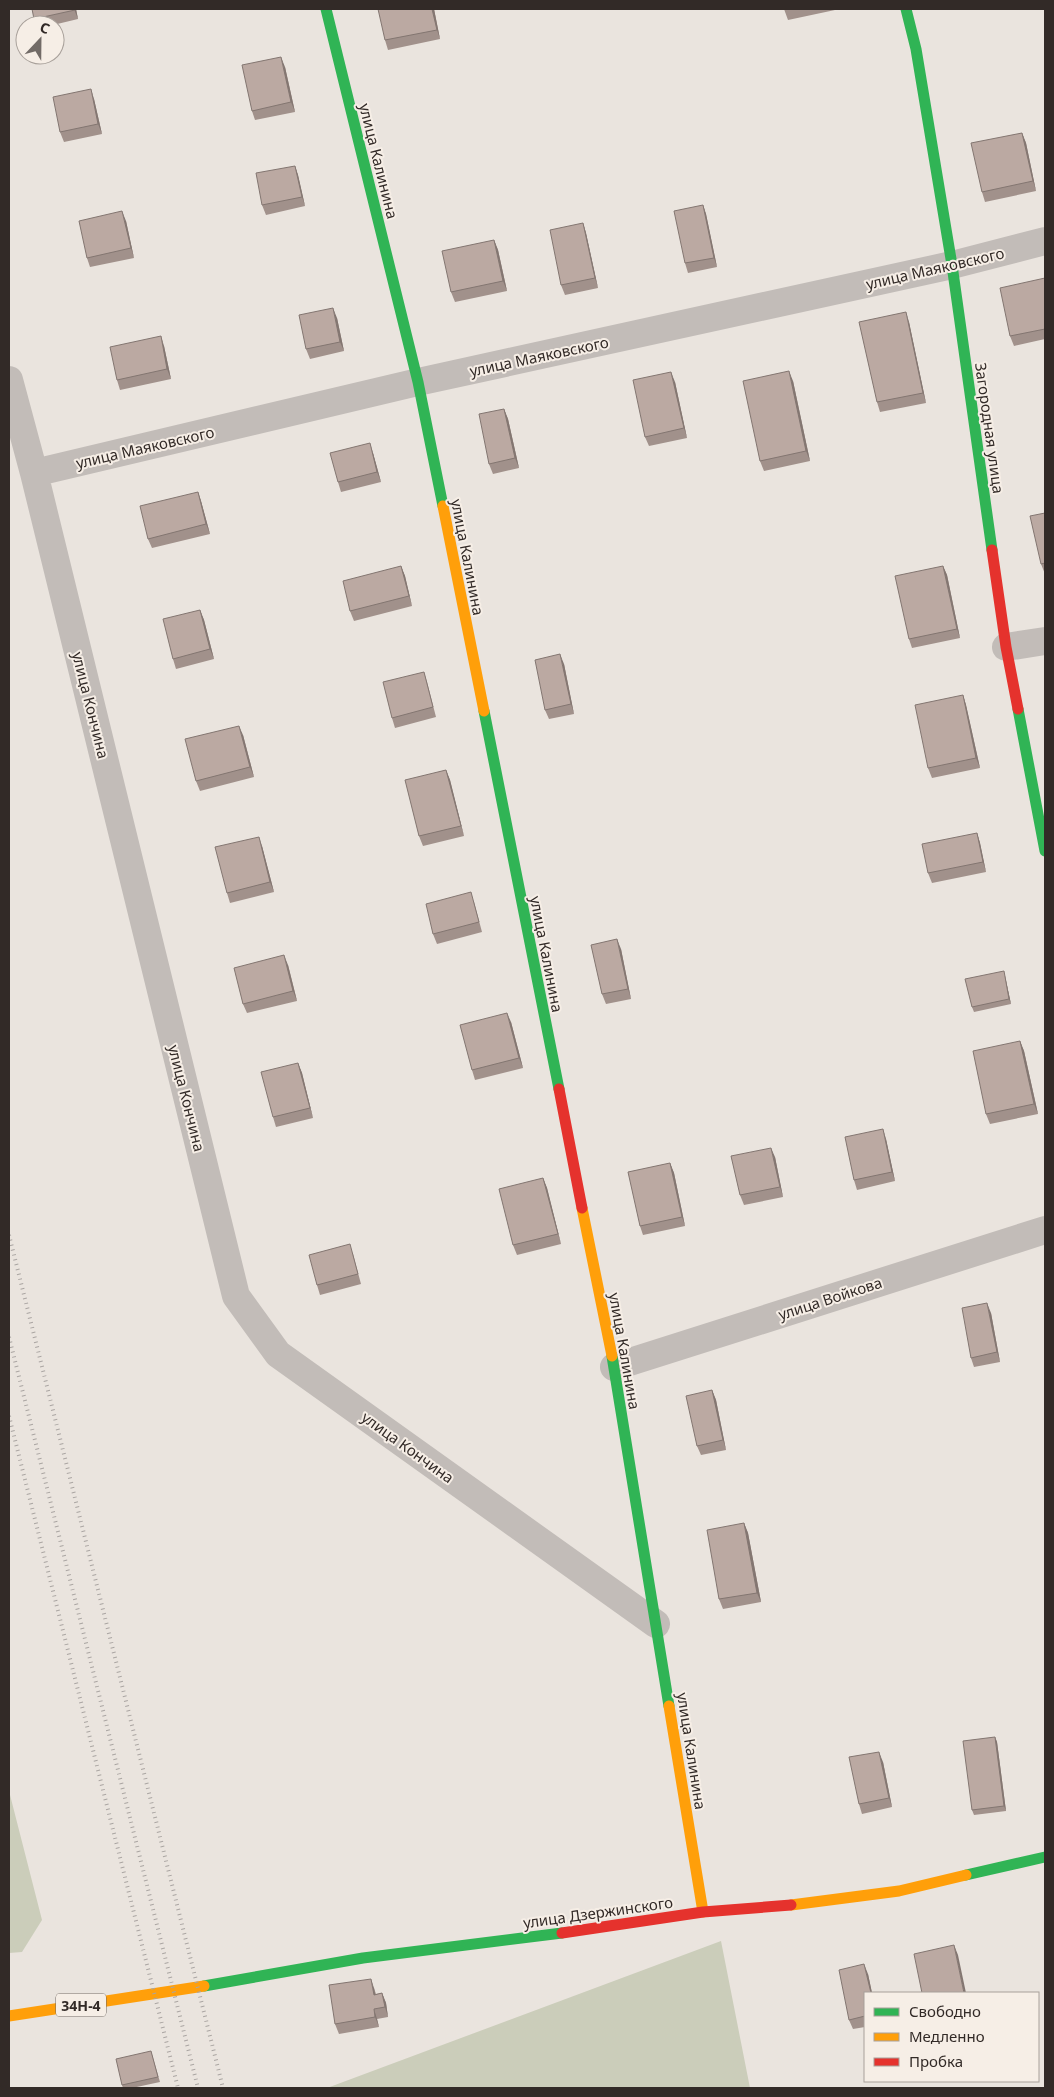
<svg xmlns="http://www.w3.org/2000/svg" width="1054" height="2097" font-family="'Noto Sans',sans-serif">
<rect width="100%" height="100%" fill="#eae4de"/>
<path fill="#cbcdba" d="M9,1791L42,1920L22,1952L9,1953Z
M721,1941L750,2088H327Z"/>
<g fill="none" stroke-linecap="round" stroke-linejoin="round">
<path stroke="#c2bcb8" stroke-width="28" d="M9,380L34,473L236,1296L278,1354L656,1624
M34,473L418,382L952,265L1045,241
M1006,647L1045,641
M614,1367L1045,1230"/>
<path stroke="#30b455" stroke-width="11" d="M326,9L418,382L443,506
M906,9L916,49L952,265L992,550
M1018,709L1045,851
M484,711L559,1089
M612,1356L669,1706
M966,1875L1045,1857
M204,1986L363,1958L562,1933"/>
<path stroke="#ff9f0a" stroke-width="11" d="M443,506L484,711
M582,1208L612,1356
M669,1706L703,1912
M791,1905L899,1891L966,1875
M9,2016L204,1986"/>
<path stroke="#e5322d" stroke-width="11" d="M992,550L1006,647L1018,709
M559,1089L582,1208
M562,1933L703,1912L791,1905"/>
<path stroke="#aaa5a2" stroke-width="4" stroke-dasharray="1 4" stroke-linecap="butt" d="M9,1235L223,2088
M9,1337L198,2088
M9,1416L178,2088"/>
</g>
<path fill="#a1918b" d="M76,9L78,19L53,25H36L34,19Z
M434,9L440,39L388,50L385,40Z
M784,9H835V10L788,20Z
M285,67L295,112L255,120L252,111Z
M94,99L102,134L64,142L60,132Z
M1022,133L1026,143L1036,191L985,202L982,192Z
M295,166L298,175L305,206L266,215L262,205Z
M703,205L706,214L717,267L688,273L685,263Z
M126,221L134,258L90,267L87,258Z
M583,223L586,233L598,288L565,295L561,285Z
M494,240L498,250L507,291L455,302L451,292Z
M1045,278V339L1014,346L1010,336Z
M337,318L344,351L310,359L306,349Z
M909,322L926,403L880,412L877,402Z
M164,346L171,379L120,390L117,380Z
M793,381L810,461L764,471L760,461Z
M675,382L687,438L649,446L645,437Z
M504,409L508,419L519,468L493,474L489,464Z
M373,453L381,482L341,492L338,482Z
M198,492L201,501L210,534L152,548L148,539Z
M1045,513V574L1041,564Z
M401,566L405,576L412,606L354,621L350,611Z
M943,566L947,575L960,638L912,648L909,639Z
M200,610L204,620L214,659L176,669L173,659Z
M564,664L574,714L549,719L545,710Z
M424,672L427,682L436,717L395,728L392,718Z
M963,695L966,705L980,768L932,778L928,768Z
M243,735L254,777L200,791L196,781Z
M446,770L450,780L464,836L423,846L419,836Z
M977,833L980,843L986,872L932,883L928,873Z
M262,846L274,892L230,903L227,893Z
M474,902L482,932L437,944L433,934Z
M621,949L631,999L606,1004L602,994Z
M288,965L297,1001L247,1013L243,1004Z
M1005,976L1011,1004L974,1012L972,1007Z
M511,1022L523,1068L475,1080L472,1070Z
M1020,1041L1024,1051L1038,1114L990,1124L986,1114Z
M298,1063L302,1073L313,1118L276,1127L273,1117Z
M886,1139L895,1181L857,1190L854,1180Z
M775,1157L783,1197L744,1205L740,1195Z
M670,1163L674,1173L685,1226L643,1235L640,1226Z
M543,1178L547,1188L561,1244L517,1255L513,1245Z
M353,1254L361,1284L320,1295L317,1285Z
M991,1313L1000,1362L974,1367L971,1358Z
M712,1390L716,1400L726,1450L701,1455L697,1446Z
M744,1523L748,1533L761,1602L723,1609L719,1599Z
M995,1737L997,1742L1006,1811L974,1815L972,1810Z
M883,1762L892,1807L862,1814L859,1804Z
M868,1974L872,1993H865V2027L853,2029L849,2020Z
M374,1988L376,1994L382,1993L386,2003L388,2017L377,2019L379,2027L339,2034L335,2024Z
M151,2051L160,2082L132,2088H123L122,2085Z"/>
<path fill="#837671" d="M74,9H76L78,19Z
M432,9H434L440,39L437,30Z
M281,57L285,67L295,112L291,102Z
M91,89L94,99L102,134L98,124Z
M1022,133L1026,143L1036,191L1033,181Z
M295,166L298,175L305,206L302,197Z
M703,205L706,214L717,267L714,258Z
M122,211L126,221L134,258L131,248Z
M583,223L586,233L598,288L595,278Z
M494,240L498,250L507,291L503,281Z
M333,308L337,318L344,351L340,342Z
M906,312L909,322L926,403L923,393Z
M161,336L164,346L171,379L167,369Z
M789,371L793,381L810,461L806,451Z
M671,372L675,382L687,438L684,428Z
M504,409L508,419L519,468L515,458Z
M370,443L373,453L381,482L377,472Z
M198,492L201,501L210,534L206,524Z
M401,566L405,576L412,606L409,596Z
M943,566L947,575L960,638L957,629Z
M200,610L204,620L214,659L210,649Z
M560,654L564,664L574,714L571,704Z
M963,695L966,705L980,768L976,758Z
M239,726L243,735L254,777L250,767Z
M446,770L450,780L464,836L461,826Z
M977,833L980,843L986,872L983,862Z
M259,837L262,846L274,892L270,882Z
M617,939L621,949L631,999L628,989Z
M284,955L288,965L297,1001L293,991Z
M1004,971L1005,976L1011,1004L1009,999Z
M507,1013L511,1022L523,1068L519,1058Z
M1020,1041L1024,1051L1038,1114L1034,1104Z
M298,1063L302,1073L313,1118L310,1108Z
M883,1129L886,1139L895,1181L892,1172Z
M771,1148L775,1157L783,1197L780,1187Z
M670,1163L674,1173L685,1226L682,1217Z
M543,1178L547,1188L561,1244L558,1234Z
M987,1303L991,1313L1000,1362L997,1352Z
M712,1390L716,1400L726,1450L723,1440Z
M744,1523L748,1533L761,1602L757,1593Z
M995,1737L997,1742L1006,1811L1004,1806Z
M879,1752L883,1762L892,1807L889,1798Z
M954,1945L958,1955L966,1993H964Z
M864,1964L868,1974L872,1993H871Z
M371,1979L374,1988L377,2005L374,1995Z
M382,1993L386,2003L388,2017L385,2007Z
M374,2009L377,2019L379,2027L375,2017Z"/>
<path fill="#bba9a2" stroke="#837671" d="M32,9H74L75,10L34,19Z
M378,9H432L437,30L385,40Z
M281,57L291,102L252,111L242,65Z
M91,89L98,124L60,132L53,97Z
M1022,133L1033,181L982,192L971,143Z
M295,166L302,197L262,205L256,173Z
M703,205L714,258L685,263L674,211Z
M122,211L131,248L87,258L79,221Z
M583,223L595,278L561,285L550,230Z
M494,240L503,281L451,292L442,251Z
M1045,278V329L1010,336L1000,288Z
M333,308L340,342L306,349L299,315Z
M906,312L923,393L877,402L859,322Z
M161,336L167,369L117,380L110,347Z
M789,371L806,451L760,461L743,381Z
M671,372L684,428L645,437L633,380Z
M504,409L515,458L489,464L479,414Z
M370,443L377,472L338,482L330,453Z
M198,492L206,524L148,539L140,506Z
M1045,513V563L1041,564L1030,516Z
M401,566L409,596L350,611L343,581Z
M943,566L957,629L909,639L895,576Z
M200,610L210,649L173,659L163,619Z
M560,654L571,704L545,710L535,660Z
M424,672L433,707L392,718L383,682Z
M963,695L976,758L928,768L915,705Z
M239,726L250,767L196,781L185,739Z
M446,770L461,826L419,836L405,780Z
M977,833L983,862L928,873L922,844Z
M259,837L270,882L227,893L215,847Z
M471,892L479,922L433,934L426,904Z
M617,939L628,989L602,994L591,945Z
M284,955L293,991L243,1004L234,968Z
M1004,971L1009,999L972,1007L965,979Z
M507,1013L519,1058L472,1070L460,1025Z
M1020,1041L1034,1104L986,1114L973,1051Z
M298,1063L310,1108L273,1117L261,1072Z
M883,1129L892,1172L854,1180L845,1137Z
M771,1148L780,1187L740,1195L731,1156Z
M670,1163L682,1217L640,1226L628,1172Z
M543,1178L558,1234L513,1245L499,1189Z
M350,1244L358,1274L317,1285L309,1255Z
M987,1303L997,1352L971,1358L962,1308Z
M712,1390L723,1440L697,1446L686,1396Z
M744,1523L757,1593L719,1599L707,1530Z
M995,1737L1004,1806L972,1810L963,1741Z
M879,1752L889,1798L859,1804L849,1757Z
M954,1945L964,1993H922L914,1954Z
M864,1964L871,1993H865V2016L849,2020L839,1970Z
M371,1979L374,1995L382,1993L385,2007L374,2009L375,2017L335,2024L329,1985Z
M151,2051L158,2077L122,2085L116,2059Z"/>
<g text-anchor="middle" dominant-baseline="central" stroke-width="4" stroke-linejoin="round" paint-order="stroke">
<rect fill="#f6eee6" stroke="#6d6560" stroke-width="1" x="56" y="1993.5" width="50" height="23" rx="4"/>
<g font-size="14" font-weight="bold" fill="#322a27">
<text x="81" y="2005">34Н-4</text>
</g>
<g font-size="15" fill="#322a27" stroke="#f6eee6">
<text transform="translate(379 161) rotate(76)">улица Калинина</text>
<text transform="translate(935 268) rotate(-13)">улица Маяковского</text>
<text transform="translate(539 356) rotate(-12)">улица Маяковского</text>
<text transform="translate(990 428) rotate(82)">Загородная улица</text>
<text transform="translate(145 447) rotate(-13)">улица Маяковского</text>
<text transform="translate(468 557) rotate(79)">улица Калинина</text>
<text transform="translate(91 705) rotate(76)">улица Кончина</text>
<text transform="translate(547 954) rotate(79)">улица Калинина</text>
<text transform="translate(187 1098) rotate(76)">улица Кончина</text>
<text transform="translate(830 1298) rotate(-18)">улица Войкова</text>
<text transform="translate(625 1351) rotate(80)">улица Калинина</text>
<text transform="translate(408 1447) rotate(36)">улица Кончина</text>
<text transform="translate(692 1751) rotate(81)">улица Калинина</text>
<text transform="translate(598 1912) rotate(-8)">улица Дзержинского</text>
</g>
</g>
<rect width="1054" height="2097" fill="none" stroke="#322a27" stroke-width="20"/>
<rect x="864" y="1992" width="175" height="90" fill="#f6eee6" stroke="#a8a09a"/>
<rect x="874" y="2008" width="25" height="8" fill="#30b455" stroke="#a8a09a"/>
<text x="909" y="2017" font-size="15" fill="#322a27">Свободно</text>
<rect x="874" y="2033" width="25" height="8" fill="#ff9f0a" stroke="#a8a09a"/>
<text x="909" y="2042" font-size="15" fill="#322a27">Медленно</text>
<rect x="874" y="2058" width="25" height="8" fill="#e5322d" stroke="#a8a09a"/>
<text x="909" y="2067" font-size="15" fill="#322a27">Пробка</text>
<g transform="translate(40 40) rotate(22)"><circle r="24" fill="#f6eee6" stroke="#a8a09a"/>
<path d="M0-4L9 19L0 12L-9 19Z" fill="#726b67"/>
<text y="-8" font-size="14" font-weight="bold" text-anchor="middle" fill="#322a27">С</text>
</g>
</svg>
